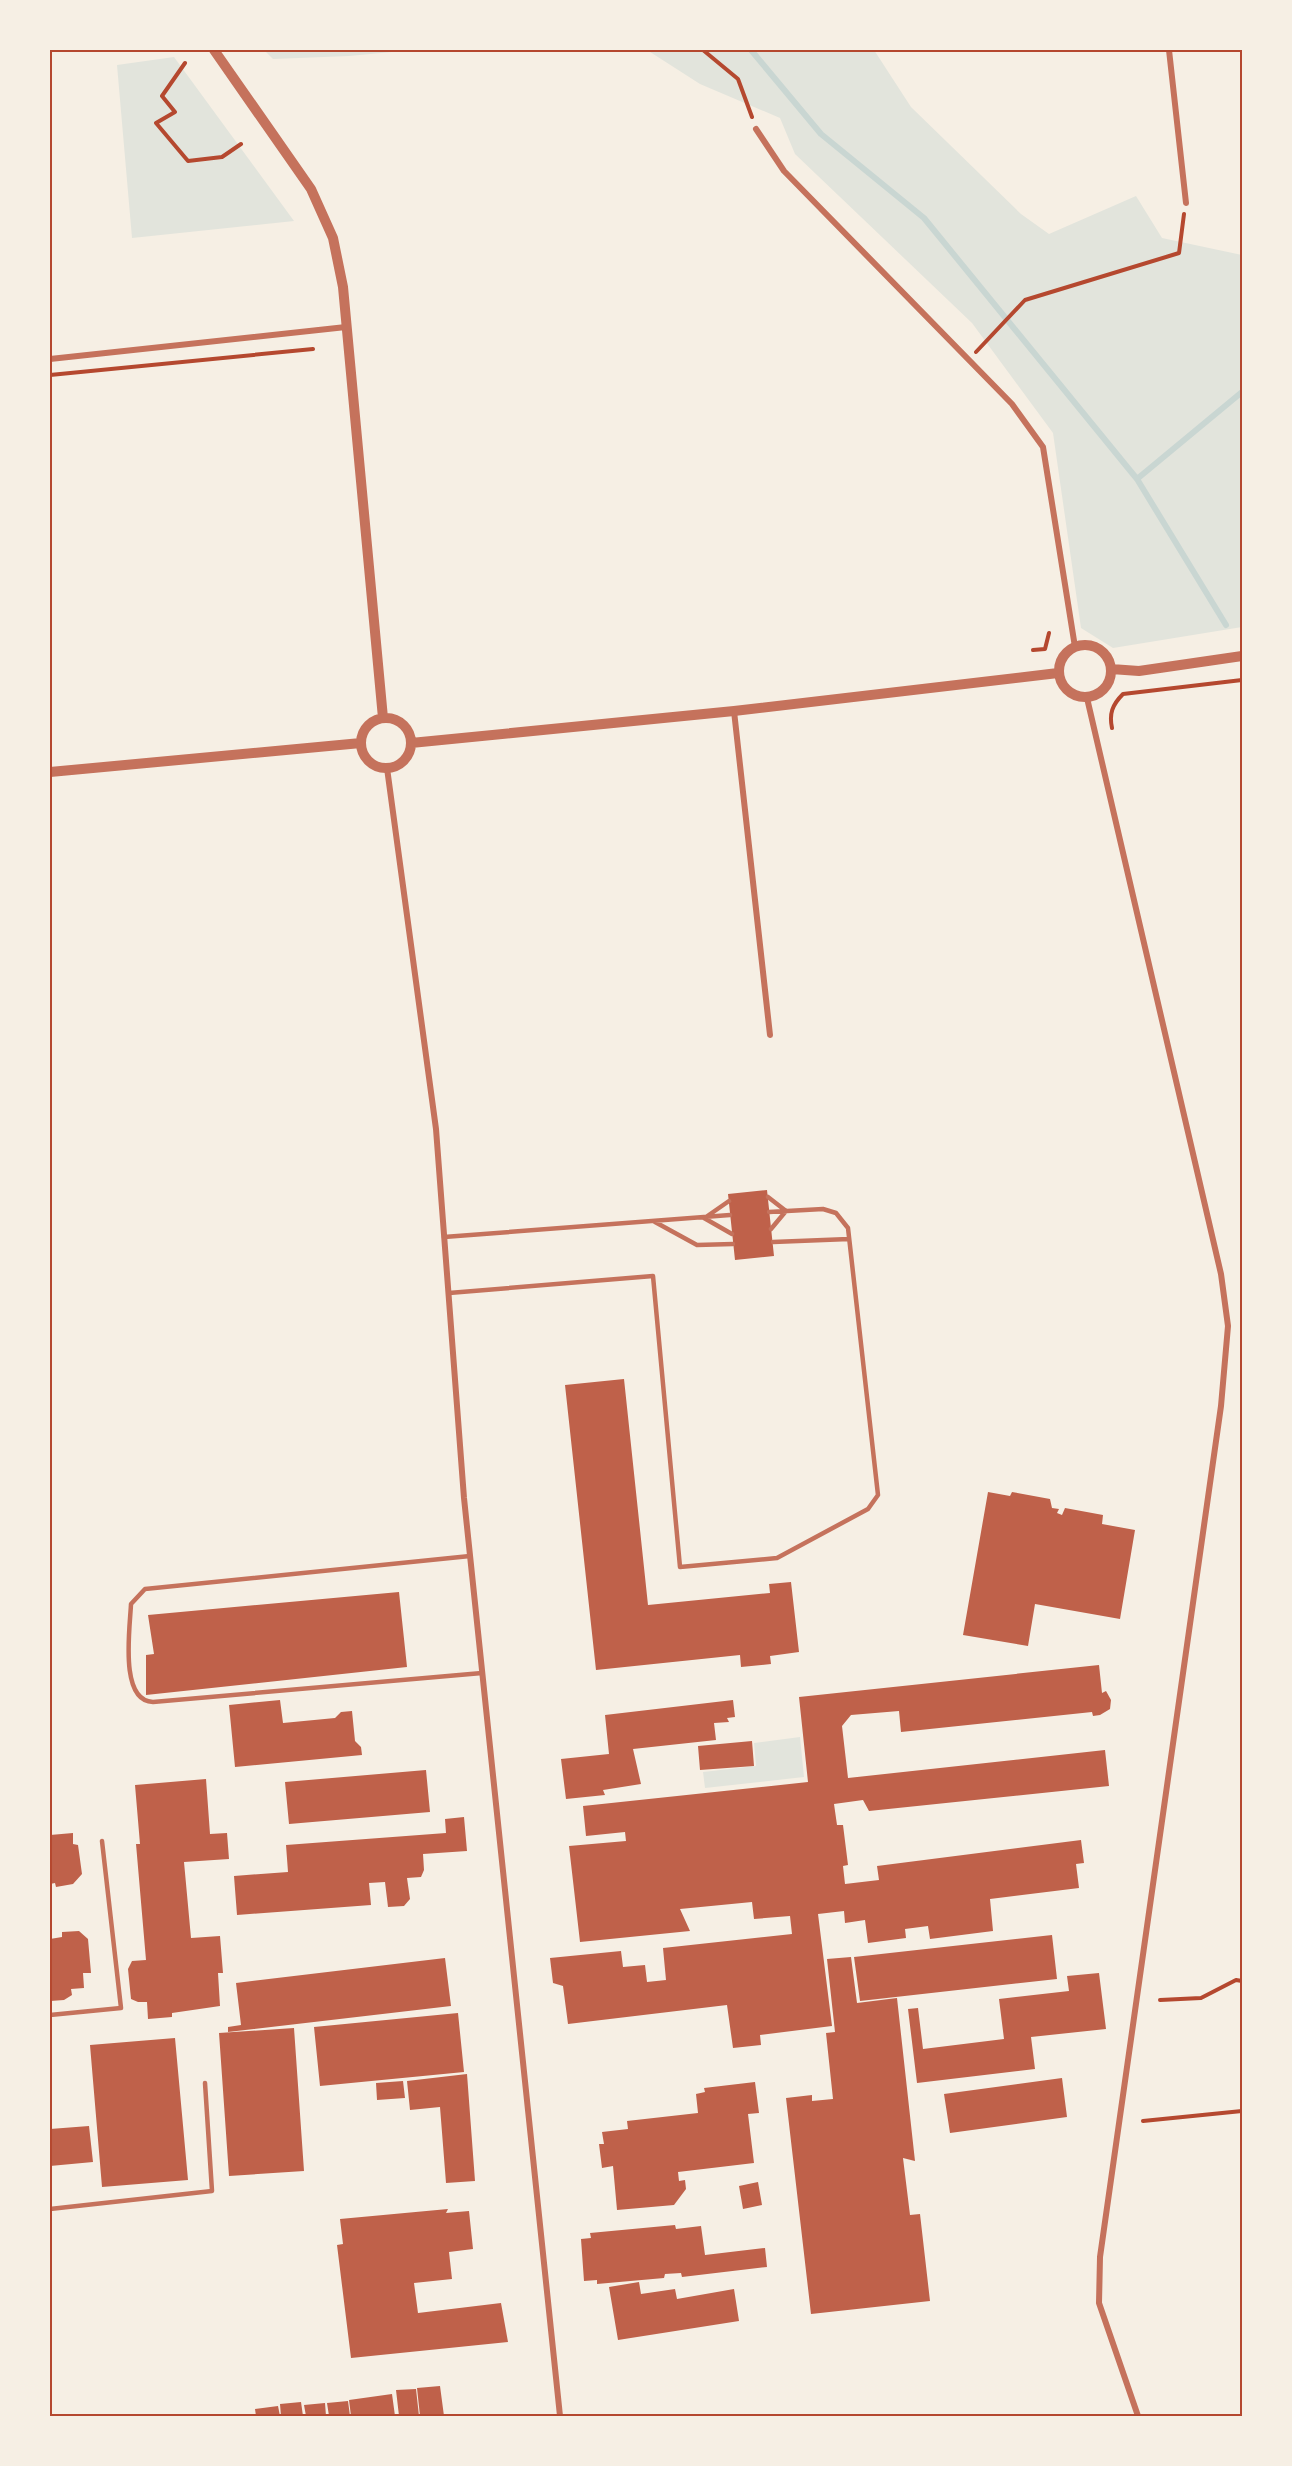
<svg xmlns="http://www.w3.org/2000/svg" width="1292" height="2466" font-family="Signika,sans-serif">
<rect width="100%" height="100%" fill="#f6efe4"/>
<path fill="#e2e4dc" d="M264,50H413L349,56L273,59Z
M647,50H874L911,107L1021,214L1049,234L1136,196L1162,238L1242,255V627L1113,648L1081,628L1053,433L972,323L795,154L780,118L700,84Z
M174,57L294,221L132,238L117,65Z
M800,1737L804,1777L705,1788L703,1772L756,1766L754,1743Z"/>
<g fill="none" stroke-linecap="round" stroke-linejoin="round">
<path stroke="#c9d6d2" stroke-width="6" d="M751,50L821,134L924,218L1137,479L1226,625
M1137,479L1242,392"/>
</g>
<path fill="#bf614a" d="M767,1190L774,1256L735,1260L728,1194Z
M624,1379L648,1605L770,1593L769,1584L791,1582L799,1652L770,1656L771,1664L741,1667L740,1655L596,1670L565,1385Z
M988,1492L1010,1496L1012,1492L1050,1499L1052,1508L1059,1509L1057,1513L1062,1515L1065,1508L1103,1515L1102,1524L1135,1530L1120,1619L1035,1604L1028,1646L963,1635Z
M399,1592L407,1667L146,1695V1655L154,1654L148,1615Z
M1099,1665L1102,1693L1106,1691L1111,1700L1110,1709L1100,1715L1093,1716L1092,1712L901,1732L899,1711L851,1715L842,1726L848,1778L1105,1750L1109,1786L869,1811L863,1800L834,1804L837,1825H843L848,1865L843,1866L845,1884L879,1880L877,1866L1081,1840L1084,1863L1076,1864L1079,1888L990,1899L993,1931L930,1939L928,1926L905,1929L906,1938L868,1943L865,1920L845,1923L844,1911L818,1914L832,2026L760,2035L761,2045L733,2048L727,2005L568,2024L563,1986L553,1983L550,1958L621,1951L623,1967L645,1965L647,1982L666,1980L663,1948L792,1934L790,1916L754,1919L752,1902L680,1909L690,1931L580,1942L569,1846L626,1841L625,1832L586,1836L583,1806L808,1782L799,1697Z
M280,1700L283,1723L335,1718L341,1712L352,1711L355,1741L361,1747L362,1755L235,1767L229,1705Z
M733,1700L735,1717L727,1718L729,1722L714,1723L716,1740L633,1749L641,1784L603,1790L605,1795L566,1799L561,1759L609,1754L605,1715Z
M752,1741L754,1766L700,1770L698,1746Z
M426,1770L430,1812L289,1824L285,1782Z
M206,1779L210,1834L227,1833L229,1859L184,1862L191,1938L220,1936L223,1973H218L220,2006L172,2013V2017L148,2019L147,2002H138L131,1999L128,1969L132,1961L146,1960L136,1844H140L135,1785Z
M464,1817L467,1851L423,1854L424,1870L421,1877L407,1878L410,1899L404,1906L388,1907L385,1882L369,1883L371,1905L237,1915L234,1876L288,1872L286,1845L446,1833L445,1819Z
M73,1833V1844L78,1845L82,1874L73,1884L56,1887L55,1883L50,1884V1835Z
M79,1931L88,1939L91,1973H83L84,1988L71,1989L72,1995L64,2000L50,2001V1939L62,1937V1932Z
M1052,1935L1057,1979L860,2001L854,1957Z
M851,1957L857,2003L897,1998L915,2161L903,2158L910,2215L920,2214L930,2301L811,2314L786,2098L812,2095V2101L833,2099L826,2033L835,2032L827,1959Z
M445,1958L451,2006L228,2032V2027L241,2025L236,1983Z
M1099,1973L1106,2029L1031,2037L1035,2069L917,2083L908,2009L918,2008L923,2049L1004,2039L999,1999L1069,1991L1067,1976Z
M458,2013L464,2072L320,2086L314,2027Z
M294,2028L304,2171L229,2176L219,2033Z
M175,2038L188,2180L102,2187L90,2045Z
M467,2074L475,2181L446,2183L440,2107L410,2110L407,2081Z
M1062,2078L1067,2117L950,2133L944,2094Z
M403,2081L405,2098L377,2100L376,2083Z
M755,2082L759,2113L748,2114L754,2163L678,2172L679,2181L685,2180L686,2189L674,2205L617,2210L613,2166L602,2168L599,2144H604L602,2132L628,2129L627,2121L698,2113L696,2094L705,2092L704,2088Z
M89,2126L93,2162L50,2166V2129Z
M758,2182L762,2205L743,2209L739,2186Z
M448,2209L446,2213L469,2211L473,2249L449,2252L452,2279L414,2283L418,2313L501,2303L508,2342L351,2358L337,2245L343,2244L340,2219Z
M675,2225L676,2229L701,2226L705,2255L765,2248L767,2267L682,2277L681,2273L665,2274L664,2278L597,2284V2280L584,2281L581,2239L591,2238L590,2233Z
M639,2282L641,2294L675,2289L677,2299L734,2289L739,2321L618,2340L609,2287Z
M440,2386L444,2416H420L417,2388Z
M416,2389L419,2416H399L396,2390Z
M392,2394L395,2416H351L349,2400Z
M348,2401L350,2416H329L327,2403Z
M301,2402L303,2416H281L280,2404Z
M325,2403L326,2416H306L304,2405Z
M278,2406L280,2416H256L255,2409Z"/>
<g fill="none" stroke-linecap="round" stroke-linejoin="round">
<path stroke="#b5482f" stroke-width="4" d="M703,50L738,79L752,117
M185,63L162,96L175,112L156,123L188,161L222,157L241,144
M976,352L1025,300L1179,253L1184,214
M50,375L313,349
M1033,650L1045,649L1049,633
M1112,728C1109,714 1112,705 1123,694L1242,680
M1160,2000L1201,1998L1236,1980L1242,1981
M1143,2121L1242,2111"/>
<path stroke="#c5725c" stroke-width="4.5" d="M768,1197L786,1211
M706,1217L729,1201
M704,1218L732,1234
M655,1222L697,1245L733,1244
M771,1229L786,1211
M444,1237L730,1215
M773,1242L849,1239
M449,1293L653,1276L680,1567L777,1558L868,1509L878,1495L848,1228L836,1213L823,1209L769,1212
M470,1556L145,1589L131,1604C130,1628 119,1701 153,1702L482,1673
M50,2015L121,2008L102,1841
M50,2209L212,2191L205,2083"/>
<path stroke="#c5725c" stroke-width="6" d="M1169,50L1186,203
M756,129L784,171L1012,404L1043,447L1075,647
M50,359L346,327
M1087,698L1221,1274L1228,1326L1221,1406L1100,2257L1099,2303L1138,2416
M734,711L770,1035
M387,768L436,1129L464,1498L560,2416"/>
<path stroke="#c5725c" stroke-width="10" d="M214,50L311,189L333,238L343,287L383,718
M1059 671a26 26 0 1 1 52 0a26 26 0 1 1-52 0Z
M1111,669L1139,671L1242,656
M361 743a25 25 0 1 1 50 0a25 25 0 1 1-50 0Z
M411,743L734,711L1058,673
M50,772L361,743"/>
</g>
<rect width="1292" height="2466" fill="none" stroke="#f6efe4" stroke-width="102"/>
<rect x="51" y="51" width="1190" height="2364" fill="none" stroke="#b5482f" stroke-width="2"/>
</svg>
